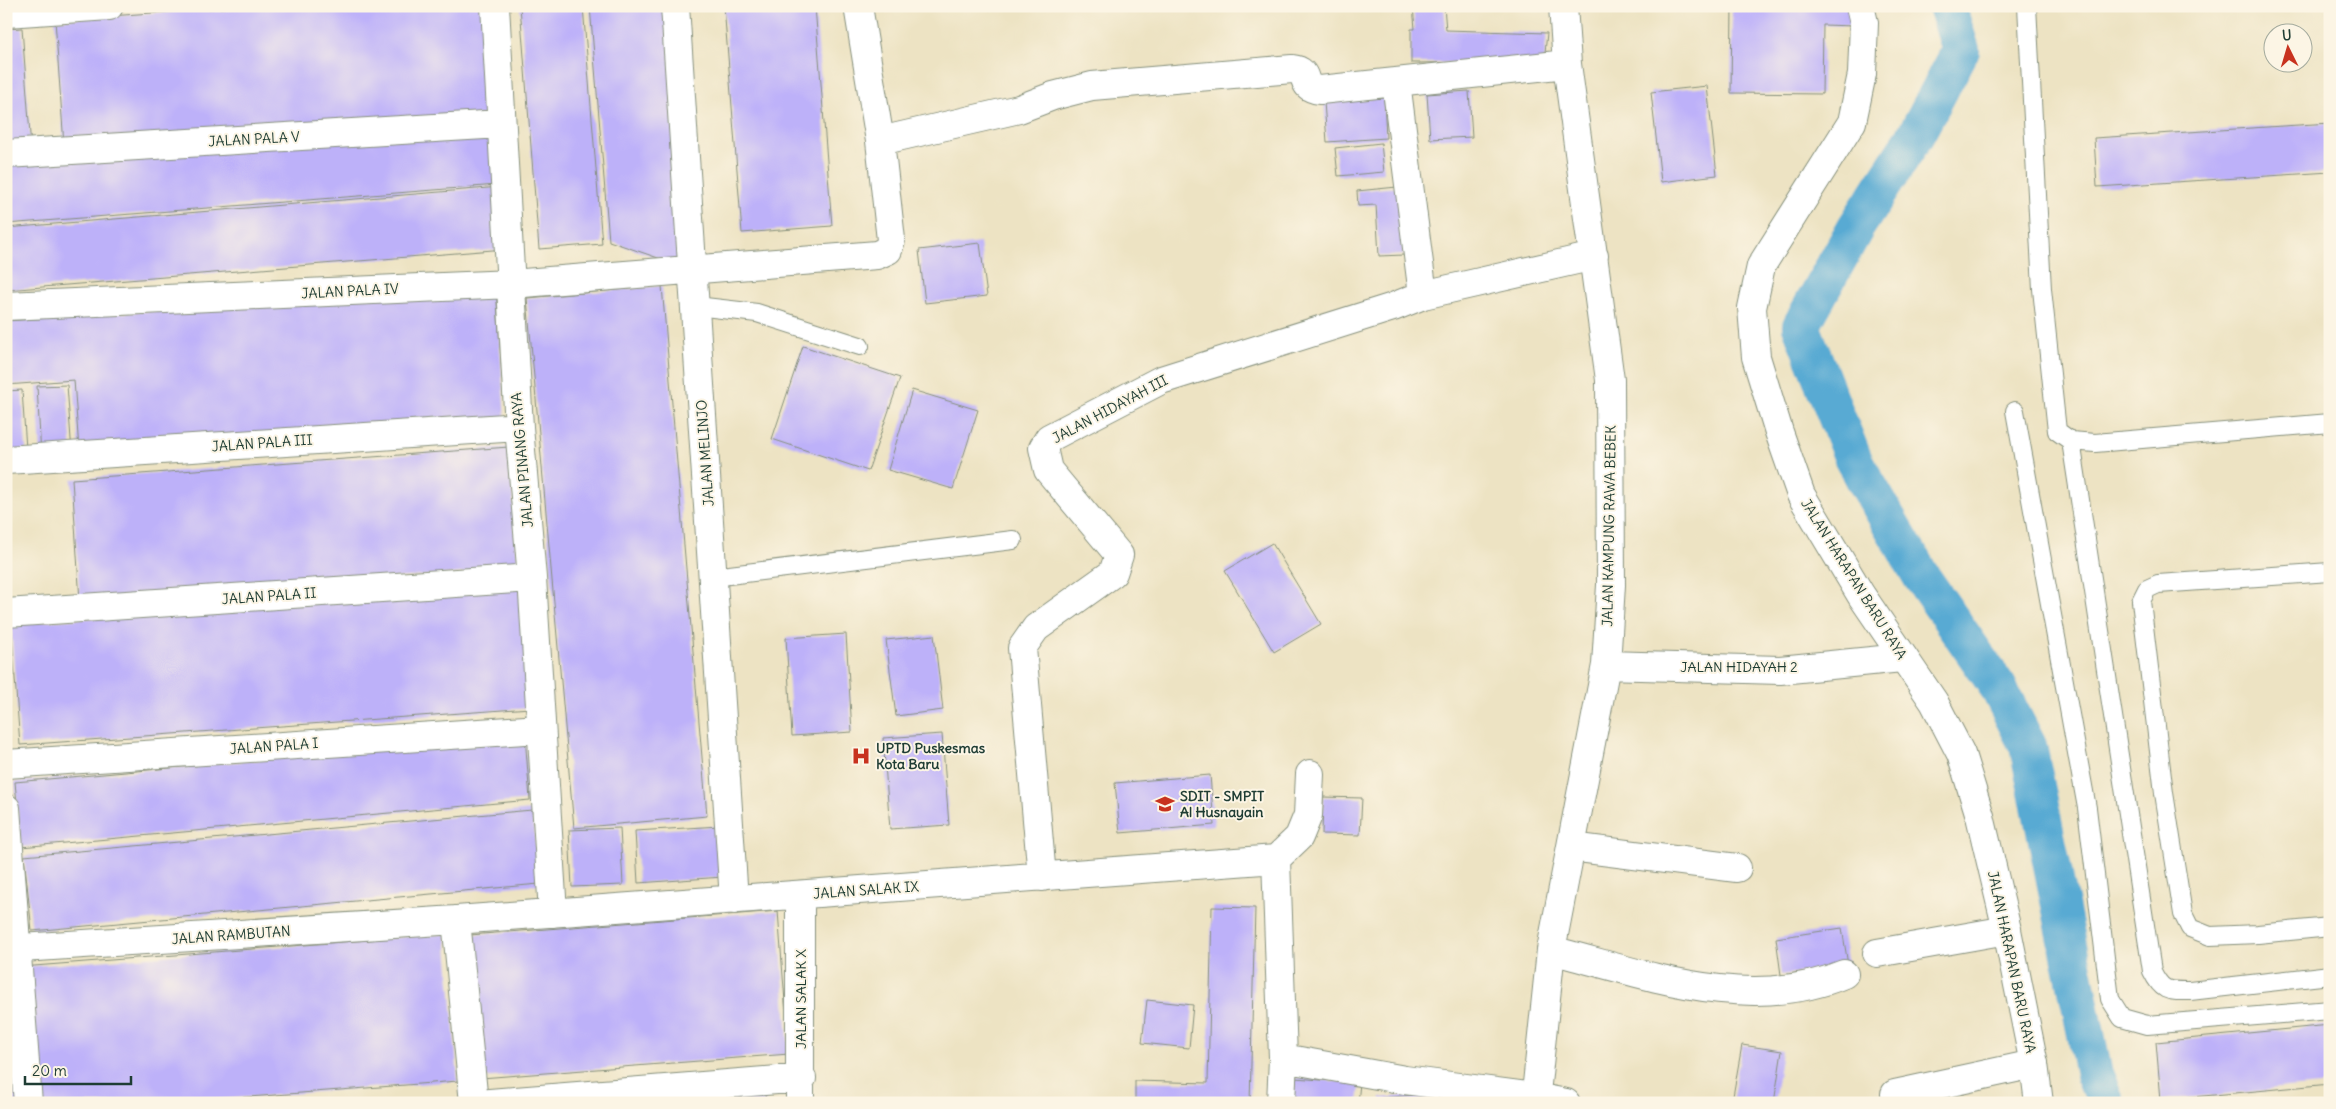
<svg xmlns="http://www.w3.org/2000/svg" width="2336" height="1109" font-family="Delius,sans-serif">
<rect width="100%" height="100%" fill="#fcf5e5"/>
<filter id="ink" filterUnits="userSpaceOnUse"><feTurbulence type="fractalNoise" baseFrequency=".02" numOctaves="2"/><feDisplacementMap in="SourceGraphic" scale="10" xChannelSelector="R" yChannelSelector="G"/><feConvolveMatrix kernelMatrix="1 2 1 2 8 2 1 2 1" color-interpolation-filters="sRGB"/></filter>
<filter id="wash" filterUnits="userSpaceOnUse"><feTurbulence type="fractalNoise" baseFrequency=".0096" numOctaves="4" result="noise"/><feDisplacementMap in="SourceGraphic" scale="20" xChannelSelector="R" yChannelSelector="G"/><feGaussianBlur stdDeviation="1.12" result="paint"/><feColorMatrix in="noise" values="0 0 0 0 0 0 0 0 0 0 0 0 0 0 0 0 0 1.4 0 .05"/><feComposite in="paint" operator="in"/></filter>
<g filter="url(#wash)">
<rect width="100%" height="100%" fill="#ede3c3"/>
<g fill="none" stroke-linecap="round" stroke-linejoin="round">
<path stroke="#58aad3" stroke-width="38" d="M1947,6L1961,50L1915,136L1856,227L1801,326L1854,461L1921,576L1998,687L2028,746L2094,1074L2106,1103"/>
</g>
<g id="blocks">
<path fill="#bdb1f9" d="M248,6H487L495,114L64,145L55,20Z
M520,6H583L602,244L539,249Z
M590,6H667L693,270L609,241Z
M724,6H815L832,226L742,233Z
M1413,6H1444L1446,30L1547,33L1544,62L1411,63V29H1415Z
M1732,6H1854V26L1823,25L1822,94L1731,93Z
M22,28L31,148L6,150V29Z
M1707,86L1717,175L1661,182L1651,92Z
M1469,91L1472,137L1430,139L1427,94Z
M1384,98L1386,138L1327,142L1324,102Z
M2330,123V172L2097,187L2094,138Z
M493,125L497,185L6,224V164Z
M1381,143L1384,172L1338,176L1335,148Z
M500,187L505,249L6,290V228Z
M1397,187L1404,255L1379,256L1376,205L1358,206L1357,191Z
M980,243L987,296L925,303L919,250Z
M662,286L707,816L574,828L527,298Z
M496,288L505,421L79,450L74,380L6,385V321Z
M803,346L900,378L868,471L772,439Z
M67,385L72,453L41,455L37,386Z
M22,390L26,449L6,451V391Z
M912,390L978,410L953,489L888,470Z
M509,447L518,569L80,601L72,479Z
M1272,543L1321,624L1274,652L1225,571Z
M521,587L530,708L20,745L11,624Z
M846,634L852,732L792,736L786,638Z
M934,635L943,710L896,716L886,640Z
M942,734L949,825L890,829L883,738Z
M525,736L530,800L21,847L15,782Z
M1210,775L1214,825L1120,833L1115,783Z
M1323,797L1362,798L1360,835L1322,834Z
M532,810L539,884L32,931L24,856Z
M720,826L723,877L638,883L635,831Z
M620,828L623,885L572,887L569,830Z
M1212,907L1255,908L1250,1103H1135V1081L1208,1083Z
M778,911L789,1054L481,1078L470,935Z
M1842,928L1848,965L1781,975L1776,938Z
M446,934L458,1081L170,1103H31L21,967Z
M6,958L23,1103H6Z
M1147,1000L1193,1005L1189,1048L1142,1043Z
M2330,1025V1084L2161,1100L2156,1042Z
M1742,1045L1782,1051L1774,1103L1732,1102Z
M1295,1078L1360,1083L1358,1103H1293Z
M764,1086L766,1103H572Z
M1427,1094V1103H1381V1098Z"/>
</g>
</g>
<g filter="url(#ink)">
<use href="#blocks" fill-opacity="0" stroke="#86907c" stroke-width="1"/>
<g fill="none" stroke-linecap="round" stroke-linejoin="round">
<g stroke="#86907c" stroke-width="20">
<path id="lane" d="M2027,6L2042,289L2057,431L2071,441L2095,443L2330,423
M696,306L757,313L860,346
M2015,411L2087,808L2110,999L2122,1018L2147,1025L2330,1010
M2071,441L2152,971C2162,992 2168,991 2190,991L2330,975
M2330,572L2158,584L2147,589L2141,601L2164,793L2183,914L2190,928L2210,936L2258,934L2330,927
M713,577L1013,540"/>
</g>
<g stroke="#86907c" stroke-width="30">
<path id="street" d="M495,6L519,427L532,578L553,913
M675,6L734,900
M6,13L109,6
M880,141L1019,109L1053,96L1092,86L1292,69C1313,71 1297,88 1320,90L1567,64
M6,154L501,124
M1423,295L1594,256
M6,306L511,284L877,255L888,250L891,240L880,141L858,6
M6,460L519,427
M6,613L532,578
M1606,665L1780,670L1902,658
M6,764L541,729
M6,808L28,1103
M1571,847L1737,868
M1042,877L1022,648L1036,628L1113,573L1119,555L1048,470L1043,448L1049,438L1161,380L1393,307L1423,295L1396,82
M456,920L474,1103
M6,949L456,920L1276,859
M1551,950C1645,974 1750,1014 1844,974
M1877,953L2007,930
M1283,1058L1405,1080L1535,1097L1566,1103
M1895,1094L2034,1064
M490,1103L802,1078
M800,1103V895
M1281,1103L1283,1058L1276,859L1299,837L1308,815L1310,774
M1535,1103L1551,950L1606,665L1611,585L1610,380L1567,64L1563,6"/>
</g>
<g stroke="#86907c" stroke-width="30">
<path id="secondary" d="M1860,6L1864,23L1862,74L1852,122L1761,266L1752,308L1756,357L1779,432L1801,495L1861,595L1934,702L1961,754L1980,816L2007,930L2034,1064L2039,1103"/>
</g>
<use href="#lane" stroke="#fff" stroke-width="18"/>
<use href="#street" stroke="#fff" stroke-width="28"/>
<use href="#secondary" stroke="#fff" stroke-width="28"/>
</g>
</g>
<defs>
<g id="hospital-bare" transform="scale(1.5)"><path d="M-5-5h3v3.5h4V-5h3V5h-3V1.5h-4V5h-3Z" fill="#c8321e" stroke="#fcf5e5" stroke-width="2.5" paint-order="stroke"/></g>
<g id="school-bare" transform="scale(1.5)"><path d="M0-5L7-2L0 1L-7-2ZM-4 1L0 2.5L4 1V4Q0 6-4 4Z" fill="#c8321e" stroke="#fcf5e5" stroke-width="2.5" paint-order="stroke"/></g>
</defs>
<g fill-rule="evenodd">
<use href="#hospital-bare" x="861" y="756"/>
<use href="#school-bare" x="1165" y="804"/>
</g>
<g text-anchor="middle" dominant-baseline="central" stroke-width="4" stroke-linejoin="round" paint-order="stroke">
<g font-size="14" fill="#1f3d34" stroke="#fcf5e5">
<text transform="translate(254 139) rotate(-3)">JALAN PALA V</text>
<text transform="translate(350 291) rotate(-3)">JALAN PALA IV</text>
<text transform="translate(1110 409) rotate(-28)">JALAN HIDAYAH III</text>
<text transform="translate(262 443) rotate(-4)">JALAN PALA III</text>
<text transform="translate(705 453) rotate(-94)">JALAN MELINJO</text>
<text transform="translate(522 460) rotate(-95)">JALAN PINANG RAYA</text>
<text transform="translate(1609 526) rotate(-89)">JALAN KAMPUNG RAWA BEBEK</text>
<text transform="translate(1854 579) rotate(58)">JALAN HARAPAN BARU RAYA</text>
<text transform="translate(269 596) rotate(-4)">JALAN PALA II</text>
<text x="1739" y="667">JALAN HIDAYAH 2</text>
<text transform="translate(274 746) rotate(-4)">JALAN PALA I</text>
<text transform="translate(866 890) rotate(-4)">JALAN SALAK IX</text>
<text transform="translate(231 935) rotate(-4)">JALAN RAMBUTAN</text>
<text transform="translate(2012 962) rotate(78)">JALAN HARAPAN BARU RAYA</text>
<text transform="translate(801 999) rotate(-90)">JALAN SALAK X</text>
</g>
<g font-size="14" font-weight="bold" fill="#1f3d34" stroke="#fcf5e5" text-anchor="start">
<text x="876" y="748">UPTD Puskesmas<tspan x="876" dy="16">Kota Baru</tspan></text>
<text x="1180" y="796">SDIT - SMPIT<tspan x="1180" dy="16">Al Husnayain</tspan></text>
</g>
</g>
<rect width="2336" height="1109" fill="none" stroke="#fcf5e5" stroke-width="25"/>
<g transform="translate(2288 48) rotate(355)"><circle r="24" fill="#fcf5e5" stroke="#a4ab9e"/>
<path d="M0-4L9 19L0 12L-9 19Z" fill="#c8321e"/>
<text y="-8" font-size="14" font-weight="bold" text-anchor="middle" fill="#1f3d34">U</text>
</g>
<path d="M25 1076v8h106v-8" fill="none" stroke="#1f3d34" stroke-width="2.5"/>
<text x="32" y="1076" font-size="15" fill="#1f3d34" stroke="#fcf5e5" stroke-width="4" paint-order="stroke">20 m</text>
</svg>
